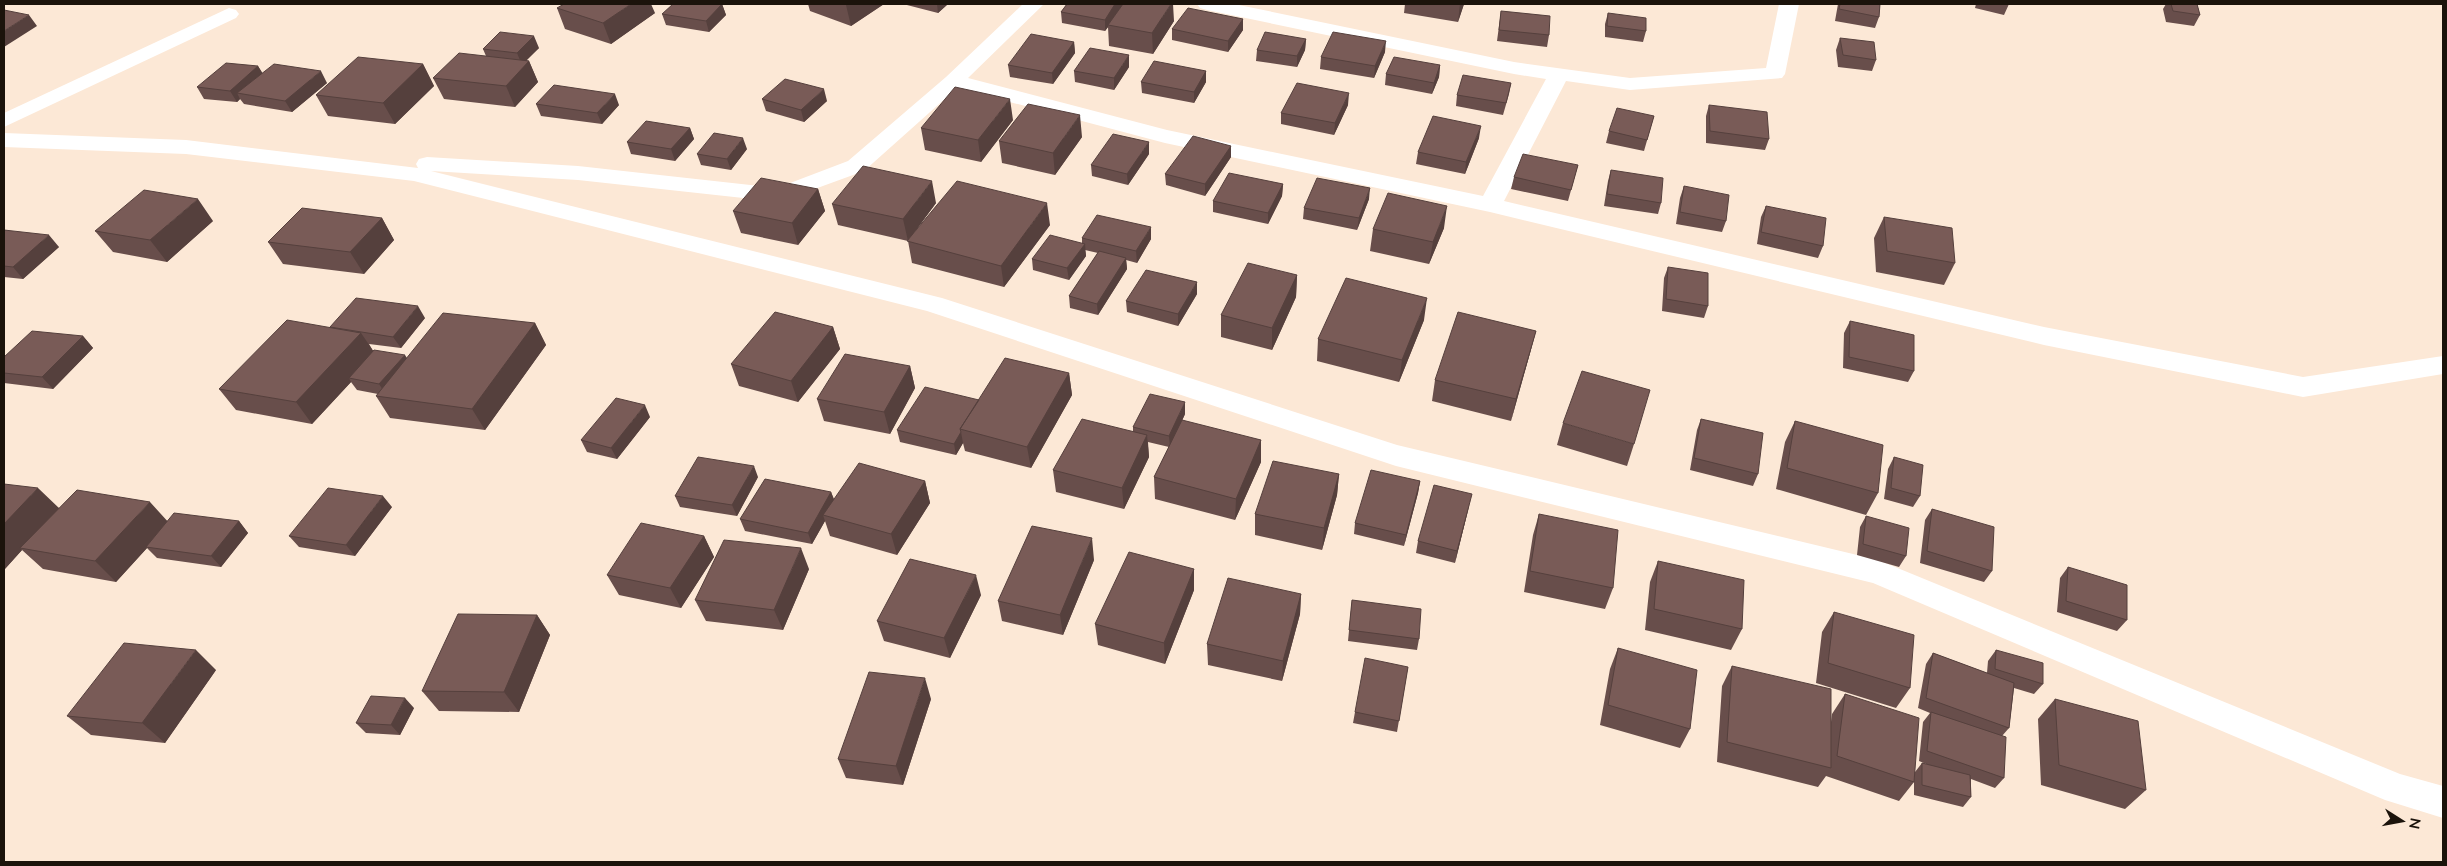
<svg xmlns="http://www.w3.org/2000/svg" width="2447" height="866" font-family="Lato,sans-serif">
<rect width="100%" height="100%" fill="#fce8d6"/>
<g fill="none" stroke-linecap="round" stroke-linejoin="round">
<path fill="#fff" fill-rule="evenodd" d="M1023,4H1044L968,78L1167,130L1483,196L1546,79L1514,74L1207,10L1200,8L1197,4H1234L1514,62L1630,78L1766,68L1779,4H1799L1785,74L1782,78L1630,90L1566,81L1504,201L2044,327L2303,377L2443,356V374L2303,397L2044,345L1490,212L1165,143L957,88L864,171L779,202L578,180L431,171L942,298L1397,445L1878,560L2400,774L2443,786V818L2385,800L1873,583L1396,466L927,311L414,181L186,154L4,147V133L186,140L418,168L416,164L419,159L427,157L578,166L777,188L848,161L946,77Z
M229,8L236,10L239,14L236,18L4,127V113Z"/>
</g>
<path fill="#684e4b" d="M722,4L726,15L709,32L666,25L662,14Z
M808,4H884L851,26L810,11Z
M903,4H948L938,13Z
M1067,4H1122V5L1174,21L1153,54L1109,46L1108,27L1105,31L1062,23L1061,12Z
M1405,4H1464L1458,22L1404,13Z
M1838,4H1880L1879,17L1875,28L1835,21Z
M1976,4H2009L2004,15L1975,8Z
M2166,4H2197L2200,15L2194,26L2166,22L2163,9Z
M557,8L655,13L611,44L565,29Z
M1501,11L1549,35L1547,47L1497,41Z
M1608,13L1646,31L1643,42L1605,37V24Z
M1243,19V30L1228,52L1172,40V29Z
M1840,38L1876,60L1872,71L1838,67L1836,50Z
M1306,39L1305,50L1297,67L1256,61L1257,50Z
M1074,42L1075,53L1053,84L1010,77L1008,65Z
M539,48L526,60L529,61L538,82L515,107L444,99L433,78L486,56L483,49Z
M1385,52L1374,78L1320,69L1321,57Z
M423,64L434,86L395,124L328,116L316,95Z
M1440,65L1439,77L1432,94L1385,85L1386,74Z
M258,66L262,73L327,83L292,112L244,104L240,99L237,102L204,99L197,87Z
M1129,67L1114,90L1075,82L1074,71Z
M1206,71V82L1194,103L1142,93L1141,82Z
M1511,83L1509,94L1503,115L1456,106L1457,95Z
M762,99L827,101L804,122L766,111Z
M536,104L619,105L602,124L541,116Z
M1348,105L1334,135L1281,124V113Z
M1709,105L1769,139L1765,150L1706,143V116Z
M1654,116L1644,151L1606,143L1609,131Z
M1013,120L981,162L925,150L921,128Z
M690,128L694,139L675,161L631,154L627,142Z
M1082,137L1055,175L1002,163L999,141Z
M1479,138L1465,174L1416,164L1418,152Z
M1231,146V157L1205,196L1166,185L1165,174Z
M747,149L731,170L701,165L697,154Z
M1149,154L1128,185L1092,176L1091,165Z
M1578,165L1568,201L1511,189L1514,177Z
M1611,170L1661,203L1658,214L1604,206L1608,181Z
M1283,184L1282,196L1268,224L1213,212V201Z
M1684,186L1726,221L1722,232L1676,224L1680,198Z
M818,189L825,211L798,245L741,233L733,211Z
M1369,199L1357,230L1303,219L1304,208Z
M936,203L908,241L1050,225L1004,287L912,263L908,241L838,225L832,204Z
M1766,206L1823,246L1818,258L1757,244L1761,217Z
M1884,217L1955,263L1944,285L1876,272L1874,238Z
M382,218L394,240L364,274L283,264L268,242Z
M213,221L167,262L113,252L95,231Z
M1444,228L1429,264L1370,251L1373,229Z
M4,230L59,247L23,279L4,277Z
M1082,238L1151,239L1137,263L1126,260L1127,269L1098,315L1070,308L1069,296L1098,253L1085,250L1086,256L1069,280L1033,270L1032,259L1082,244Z
M1668,267L1708,306L1704,318L1662,311L1664,278Z
M1297,275L1296,297L1272,350L1221,337V315Z
M1197,294L1178,326L1127,312L1126,301Z
M425,318L401,348L369,344L373,351L407,358L535,323L546,345L485,430L390,418L376,396L378,394L357,390L351,382L312,424L236,410L219,389L330,327Z
M1424,320L1399,382L1317,361L1318,339Z
M1850,321L1914,371L1908,382L1843,368L1844,333Z
M833,327L840,349L798,402L739,386L731,364Z
M1536,331L1530,353L1511,421L1432,401L1435,380Z
M83,336L93,348L53,389L4,383V357Z
M910,366L915,388L890,434L824,421L817,399Z
M1069,373L1072,395L1031,468L965,451L963,443L956,455L900,442L897,430L979,400Z
M1185,414L1180,425L1261,440V462L1235,520L1155,499L1154,477L1169,447L1148,442L1149,457L1124,509L1056,492L1053,470L1133,432V427Z
M650,417L617,459L587,452L581,440Z
M1701,419L1758,474L1753,486L1690,470L1697,430Z
M1795,421L1878,493L1866,515L1776,489L1785,442Z
M1563,423L1634,444L1627,466L1557,445Z
M1894,457L1920,496L1913,507L1884,499L1888,469Z
M1339,474L1337,495L1322,550L1255,535V514Z
M758,477L737,516L680,507L675,496Z
M925,481L930,503L897,555L830,536L825,521L812,544L745,531L740,519L831,492L834,499Z
M1420,481L1418,493L1404,546L1354,534L1355,523Z
M4,484L59,508L168,521H239L248,533L221,567L157,558L147,548L116,582L43,569L22,550L4,570Z
M1469,506L1455,563L1416,553L1418,541Z
M392,507L355,556L299,547L289,536Z
M1932,509L1992,571L1984,582L1920,563L1925,520Z
M1539,514L1613,588L1605,609L1524,592L1533,535Z
M1866,516L1906,556L1899,567L1857,555L1860,527Z
M704,536L714,557L681,608L619,595L607,575Z
M1094,560L1063,635L1002,621L998,601Z
M1658,561L1742,629L1731,650L1645,630L1650,582Z
M2068,567L2127,620L2117,631L2057,612L2060,578Z
M809,569L783,630L706,621L695,600Z
M1194,569V590L1165,664L1098,645L1095,624Z
M1301,594L1300,614L1282,681L1208,665L1207,644Z
M981,595L950,658L884,641L877,621Z
M1352,600L1419,639L1417,650L1348,641Z
M1834,612L1910,688L1896,708L1816,683L1822,632Z
M537,615L550,635L519,712L439,711L422,691Z
M1618,648L1690,729L1680,748L1600,725L1610,669Z
M1996,650L2043,684L2034,694L2014,688L2009,728L2002,736L2004,778L1995,788L1971,779V797L1963,807L1914,795V782L1899,801L1826,776L1818,787L1717,762L1722,686L1732,666L1831,722L1832,714L1845,694L1915,772L1922,763L1931,766L1919,761L1923,722L1930,713L1918,708L1926,664L1933,653L1987,673L1988,661Z
M1408,667L1397,732L1353,723L1355,712Z
M216,670L165,743L91,735L67,716Z
M931,699L903,785L846,778L838,759Z
M2055,699L2146,790L2125,809L2041,785L2038,719Z
M414,708L400,735L366,733L356,723Z"/>
<path fill="#55403d" d="M631,4H651L655,13L611,44L603,23Z
M722,4L726,15L709,32L706,21Z
M848,4H884L851,26L846,5Z
M937,4H948L938,13Z
M1115,4H1122V6L1108,25V27L1105,31V20Z
M1171,4H1173L1174,21L1153,54L1152,33Z
M1460,4H1464L1458,22Z
M29,15L37,26L4,47V31Z
M1243,19V30L1228,52V41Z
M534,36L539,48L522,65L517,53Z
M1306,39L1305,50L1297,67V56Z
M1386,41L1385,52L1374,78L1375,66Z
M1074,42L1075,53L1053,84L1052,73Z
M1129,55V67L1114,90V78Z
M529,61L538,82L515,107L506,86Z
M423,64L434,86L395,124L383,103Z
M1440,65L1439,77L1432,94L1434,83Z
M258,66L265,77L237,93L240,99L237,102L230,91Z
M321,71L327,83L292,112L285,101Z
M1206,71V82L1194,103V92Z
M824,89L827,101L804,122L801,110Z
M1349,93L1348,105L1334,135L1335,123Z
M615,94L619,105L602,124L597,113Z
M1010,99L1013,120L981,162L978,140Z
M1080,115L1082,137L1055,175L1053,153Z
M1481,126L1479,138L1465,174L1466,162Z
M690,128L694,139L675,161L671,149Z
M743,138L747,149L731,170L727,159Z
M1149,142V154L1128,185L1127,174Z
M1231,146V157L1205,196V184Z
M932,181L936,203L908,241L903,219Z
M1283,184L1282,196L1268,224V213Z
M1370,188L1369,199L1357,230L1359,218Z
M818,189L825,211L798,245L792,223Z
M198,199L213,221L167,262L150,240Z
M1047,203L1050,225L1004,287L1001,266Z
M1447,206L1444,228L1429,264L1433,242Z
M382,218L394,240L364,274L350,252Z
M1151,227V239L1137,263L1136,251Z
M49,235L59,247L23,279L13,267Z
M1085,244L1086,256L1069,280L1067,268Z
M1126,258L1127,269L1098,315L1097,304Z
M1297,275L1296,297L1272,350V328Z
M1197,282V294L1178,326V314Z
M1427,298L1424,320L1399,382L1402,360Z
M418,306L425,318L401,348L393,337Z
M535,323L546,345L485,430L472,409Z
M833,327L840,349L798,402L791,381Z
M1536,331L1530,353L1511,421L1516,399Z
M361,333L376,355L349,378L351,382L312,424L296,402Z
M83,336L93,348L53,389L42,377Z
M405,355L412,366L387,396L379,384Z
M910,366L915,388L890,434L884,412Z
M1069,373L1072,395L1031,468L1027,447Z
M1185,402V414L1170,447L1169,436Z
M645,405L650,417L617,459L611,448Z
M961,432L963,443L956,455L954,444Z
M1147,435L1149,457L1124,509L1122,488Z
M1261,440V462L1235,520L1236,499Z
M754,466L758,477L737,516L732,505Z
M1339,474L1337,495L1322,550L1324,528Z
M925,481L930,503L897,555L891,534Z
M1420,481L1418,493L1404,546L1406,535Z
M38,488L60,509L20,548L22,550L4,570V524Z
M831,492L835,503L823,515L825,521L812,544L808,533Z
M1472,494L1469,506L1455,563L1457,551Z
M383,496L392,507L355,556L346,545Z
M150,502L170,524L146,547L147,548L116,582L95,561Z
M239,521L248,533L221,567L211,556Z
M704,536L714,557L681,608L670,588Z
M1092,538L1094,560L1063,635L1060,615Z
M801,548L809,569L783,630L774,610Z
M1194,569V590L1165,664L1164,643Z
M976,575L981,595L950,658L944,638Z
M1301,594L1300,614L1282,681L1283,661Z
M537,615L550,635L519,712L504,692Z
M196,650L216,670L165,743L142,723Z
M925,678L931,699L903,785L896,766Z
M405,698L414,708L400,735L391,725Z"/>
<path fill="#795b57" stroke="#55403d" d="M564,4H631L603,23L557,8Z
M673,4H722L706,21L662,14Z
M1067,4H1115L1105,20L1061,12Z
M1123,4H1171L1152,33L1108,25Z
M1840,4H1880L1879,17L1839,9Z
M2171,4H2197L2200,15L2173,11Z
M1188,8L1243,19L1228,41L1172,29Z
M4,10L29,15L4,31Z
M1501,11L1550,16L1549,35L1499,30Z
M1608,13L1646,18V31L1607,26Z
M500,32L534,36L517,53L483,49Z
M1265,32L1306,39L1297,56L1257,50Z
M1333,32L1386,41L1375,66L1321,57Z
M1031,34L1074,42L1052,73L1008,65Z
M1840,38L1874,42L1876,60L1843,55Z
M1090,48L1129,55L1114,78L1074,71Z
M459,53L529,61L506,86L433,78Z
M358,57L423,64L383,103L316,95Z
M1394,57L1440,65L1434,83L1386,74Z
M1154,61L1206,71L1194,92L1141,82Z
M226,63L258,66L230,91L197,87Z
M274,64L321,71L285,101L237,93Z
M1463,75L1511,83L1506,103L1457,95Z
M785,79L824,89L801,110L762,99Z
M1297,83L1349,93L1335,123L1281,113Z
M554,85L615,94L597,113L536,104Z
M955,87L1010,99L978,140L921,128Z
M1028,104L1080,115L1053,153L999,141Z
M1709,105L1767,112L1769,139L1710,131Z
M1617,108L1654,116L1647,140L1609,131Z
M1433,116L1481,126L1466,162L1418,152Z
M646,121L690,128L671,149L627,142Z
M714,133L743,138L727,159L697,154Z
M1113,134L1149,142L1127,174L1091,165Z
M1193,136L1231,146L1205,184L1165,174Z
M1523,154L1578,165L1571,190L1514,177Z
M863,166L932,181L903,219L832,204Z
M1611,170L1663,178L1661,203L1607,194Z
M1229,173L1283,184L1268,213L1213,201Z
M761,178L818,189L792,223L733,211Z
M1317,178L1370,188L1359,218L1304,208Z
M957,181L1047,203L1001,266L907,241Z
M1684,186L1729,195L1726,221L1680,212Z
M144,190L198,199L150,240L95,231Z
M1388,193L1447,206L1433,242L1373,229Z
M1766,206L1826,218L1823,246L1761,232Z
M302,208L382,218L350,252L268,242Z
M1097,215L1151,227L1136,251L1082,238Z
M1884,217L1952,228L1955,263L1887,251Z
M4,230L49,235L13,267L4,266Z
M1050,235L1085,244L1067,268L1032,259Z
M1099,251L1126,258L1097,304L1069,296Z
M1248,263L1297,275L1272,328L1221,315Z
M1668,267L1708,273V306L1666,299Z
M1146,270L1197,282L1178,314L1126,301Z
M1346,278L1427,298L1402,360L1318,339Z
M356,298L418,306L393,337L330,327Z
M775,312L833,327L791,381L731,364Z
M1458,312L1536,331L1516,399L1435,380Z
M443,313L535,323L472,409L376,396Z
M287,320L361,333L296,402L219,389Z
M1850,321L1914,335V371L1849,357Z
M32,331L83,336L42,377L4,373V357Z
M374,350L405,355L379,384L349,378Z
M845,354L910,366L884,412L817,399Z
M1005,358L1069,373L1027,447L960,429Z
M1582,371L1650,390L1634,444L1563,423Z
M925,387L979,400L960,429L961,432L954,444L897,430Z
M1150,394L1185,402L1169,436L1133,427Z
M616,398L645,405L611,448L581,440Z
M1082,419L1147,435L1122,488L1053,470Z
M1701,419L1763,433L1758,474L1694,458Z
M1182,420L1261,440L1236,499L1154,477Z
M1795,421L1883,445L1878,493L1787,468Z
M698,457L754,466L732,505L675,496Z
M1894,457L1923,465L1920,496L1891,488Z
M1273,461L1339,474L1324,528L1255,514Z
M859,463L925,481L891,534L823,515Z
M1371,470L1420,481L1406,535L1355,523Z
M765,479L831,492L808,533L740,519Z
M4,484L38,488L4,524Z
M1434,485L1472,494L1457,551L1418,541Z
M328,488L383,496L346,545L289,536Z
M77,490L150,502L95,561L20,548Z
M1932,509L1994,527L1992,571L1927,551Z
M174,513L239,521L211,556L146,547Z
M1539,514L1618,530L1613,588L1530,571Z
M1866,516L1909,528L1906,556L1863,544Z
M641,523L704,536L670,588L607,575Z
M1032,526L1092,538L1060,615L998,601Z
M724,540L801,548L774,610L695,600Z
M1129,552L1194,569L1164,643L1095,624Z
M910,559L976,575L944,638L877,621Z
M1658,561L1744,580L1742,629L1654,609Z
M2068,567L2127,585V620L2066,601Z
M1228,578L1301,594L1283,661L1207,644Z
M1352,600L1421,609L1419,639L1349,630Z
M1834,612L1914,635L1910,688L1828,663Z
M458,614L537,615L504,692L422,691Z
M124,643L196,650L142,723L67,716Z
M1618,648L1697,670L1690,729L1608,705Z
M1996,650L2043,663V684L1995,669Z
M1933,653L2014,683L2009,728L1926,698Z
M1365,658L1408,667L1399,721L1355,712Z
M1732,666L1831,689V768L1727,742Z
M869,672L925,678L896,766L838,759Z
M1845,694L1919,718L1914,782L1837,756Z
M371,696L405,698L391,725L356,723Z
M2055,699L2138,721L2146,790L2059,765Z
M1931,712L2006,737L2004,778L1927,751Z
M1922,763L1970,775L1971,797L1922,785Z"/>
<rect width="2447" height="866" fill="none" stroke="#1b130b" stroke-width="10"/>
<g transform="translate(2402 821) rotate(101)" stroke="#fce8d6" stroke-width="4" paint-order="stroke">
<path d="M0-4L9 19L0 12L-9 19Z" fill="#1b130b"/>
<text y="-8" font-size="14" font-weight="bold" text-anchor="middle" fill="#1b130b">N</text>
</g>
</svg>
